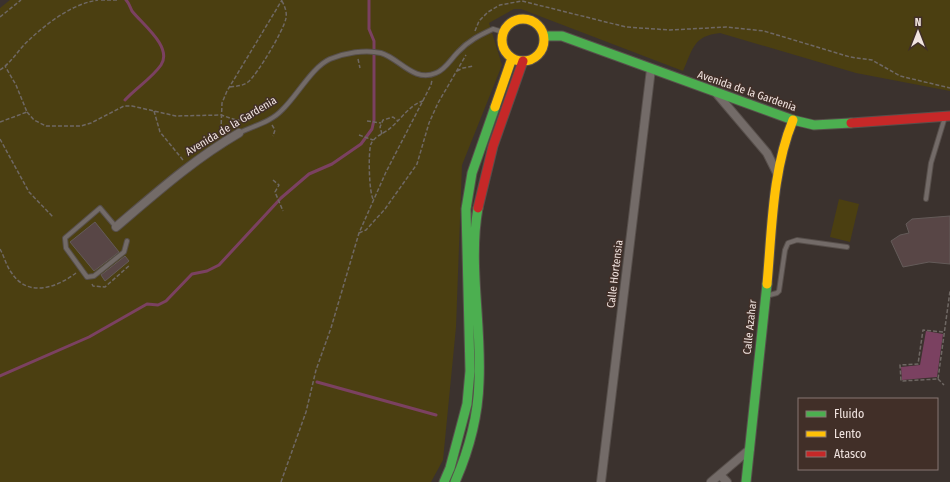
<svg xmlns="http://www.w3.org/2000/svg" width="950" height="482" font-family="'Fira Sans Condensed',sans-serif">
<rect width="100%" height="100%" fill="#3b322e"/>
<path fill="#4b3f11" d="M10,0H950V91L856,73L720,33C693,36 693,49 683,71L521,9H514L489,23L502,65L462,165L456,327L443,460L431,482H0V8Z
M839,199L859,204L850,242L830,237Z"/>
<path fill="#7b4161" d="M926,331L943,334L937,377L902,380L901,367L920,365Z"/>
<g fill="none" stroke-linecap="round" stroke-linejoin="round">
<path stroke="#7b4161" stroke-width="3" d="M125,100C136,88 152,78 161,65C173,47 142,24 132,11C130,7 129,3 126,0
M0,376L89,337L147,304L158,305L166,301L192,274L207,271L219,265L281,198L309,174L332,164L361,144L372,129L374,120V41L369,29V0
M317,382L436,415"/>
</g>
<path fill="#584646" stroke="#645b59" d="M950,216V264L929,262L903,267L891,241L900,235L909,233L906,224L912,219Z
M95,222L119,252L94,271L70,242Z
M125,256L129,261L105,281L101,275Z"/>
<g fill="none" stroke-linecap="round" stroke-linejoin="round">
<g stroke="#574f4b" stroke-width="6">
<path id="lane" d="M239,133C253,126 271,122 282,110C297,96 312,67 330,59C345,53 365,49 381,53C399,58 414,83 436,73C446,69 450,60 458,52C468,41 480,35 493,29L503,32
M926,199L931,163L945,117
M116,227L100,208L65,238L66,248L87,277L94,276L124,252L127,241
M766,296L777,293L779,291L785,250L788,243L797,240L847,247"/>
</g>
<g stroke="#574f4b" stroke-width="10">
<path id="street" d="M717,94L767,153L778,175
M116,227C156,193 194,159 239,133
M720,475L727,482
M601,482L651,69
M711,482L750,449"/>
</g>
<g stroke="#574f4b" stroke-width="11">
<path id="fast" d="M544,36H562L793,120L814,125L851,123
M444,482L450,468L467,404L470,371L466,209L472,173L495,107
M455,482C469,450 478,417 479,382C482,324 468,265 478,208
M746,482L767,284"/>
</g>
<g stroke="#574f4b" stroke-width="11">
<path id="slow" d="M502 40a21 21 0 1 1 42 0a21 21 0 1 1-42 0Z
M495,107L512,58
M767,284C772,230 772,171 793,120"/>
</g>
<g stroke="#574f4b" stroke-width="11">
<path id="jam" d="M851,123L950,116
M478,208L493,146L523,61"/>
</g>
<path stroke="#6f6864" stroke-width="1.5" stroke-dasharray="4 2" stroke-linecap="butt" d="M101,0H117
M0,17L21,0
M475,31L479,21L488,12L500,5L522,1L626,27L670,30L726,27L764,31L850,57L872,60L900,76L950,88
M358,59L360,68
M0,70C12,62 18,50 28,41C47,23 72,4 98,0
M457,71L463,68L474,66
M230,87C237,86 243,86 248,82C257,75 284,30 286,18C287,12 285,7 282,1
M154,111L160,132L183,160
M27,112L34,120L46,126H81L91,123L124,106H132L176,116L221,115L236,120H250
M367,121L381,123
M0,122L27,112L16,85L5,66
M272,125L275,130L273,136
M221,130L222,103L227,91L282,0
M382,134L380,127L383,120L393,117L398,121
M359,135L373,140
M0,139L29,192L53,217
M273,180L279,185L275,192L283,211
M373,199C369,191 368,152 371,144C374,137 382,134 388,130C400,121 409,105 423,101
M359,233L366,230L385,209L417,164L429,123L438,103L466,55
M0,249C4,256 6,265 11,272C27,298 56,288 76,273
M92,284L93,286L105,287L130,265
M943,332L923,330L918,364L900,365L901,381L938,379L950,291
M938,379L944,385
M281,482L306,412L316,370L331,328L359,233L386,172L431,85L432,80"/>
<use href="#lane" stroke="#736b68" stroke-width="4"/>
<use href="#street" stroke="#736b68" stroke-width="8"/>
<use href="#fast" stroke="#4caf50" stroke-width="9"/>
<use href="#slow" stroke="#ffc107" stroke-width="9"/>
<use href="#jam" stroke="#c62828" stroke-width="9"/>
</g>
<g text-anchor="middle" dominant-baseline="central" stroke-width="3" stroke-linejoin="round" paint-order="stroke">
<g font-size="11" fill="#f1e4e0" stroke="#412f28">
<text transform="translate(747 91) rotate(19)">Avenida de la Gardenia</text>
<text transform="translate(231 126) rotate(-31)">Avenida de la Gardenia</text>
<text transform="translate(615 274) rotate(-83)">Calle Hortensia</text>
<text transform="translate(750 327) rotate(-84)">Calle Azahar</text>
</g>
</g>
<rect x="798" y="398" width="140" height="72" fill="#412f28" stroke="#877772"/>
<rect x="806" y="411" width="20" height="6" fill="#4caf50" stroke="#877772"/>
<text x="834" y="418" font-size="12" fill="#f1e4e0">Fluido</text>
<rect x="806" y="431" width="20" height="6" fill="#ffc107" stroke="#877772"/>
<text x="834" y="438" font-size="12" fill="#f1e4e0">Lento</text>
<rect x="806" y="451" width="20" height="6" fill="#c62828" stroke="#877772"/>
<text x="834" y="458" font-size="12" fill="#f1e4e0">Atasco</text>
<g transform="translate(918 32)" stroke="#412f28" stroke-width="3" paint-order="stroke">
<path d="M0-3L7 15L0 10L-7 15Z" fill="#f1e4e0"/>
<text y="-6" font-size="11" font-weight="bold" text-anchor="middle" fill="#f1e4e0">N</text>
</g>
</svg>
